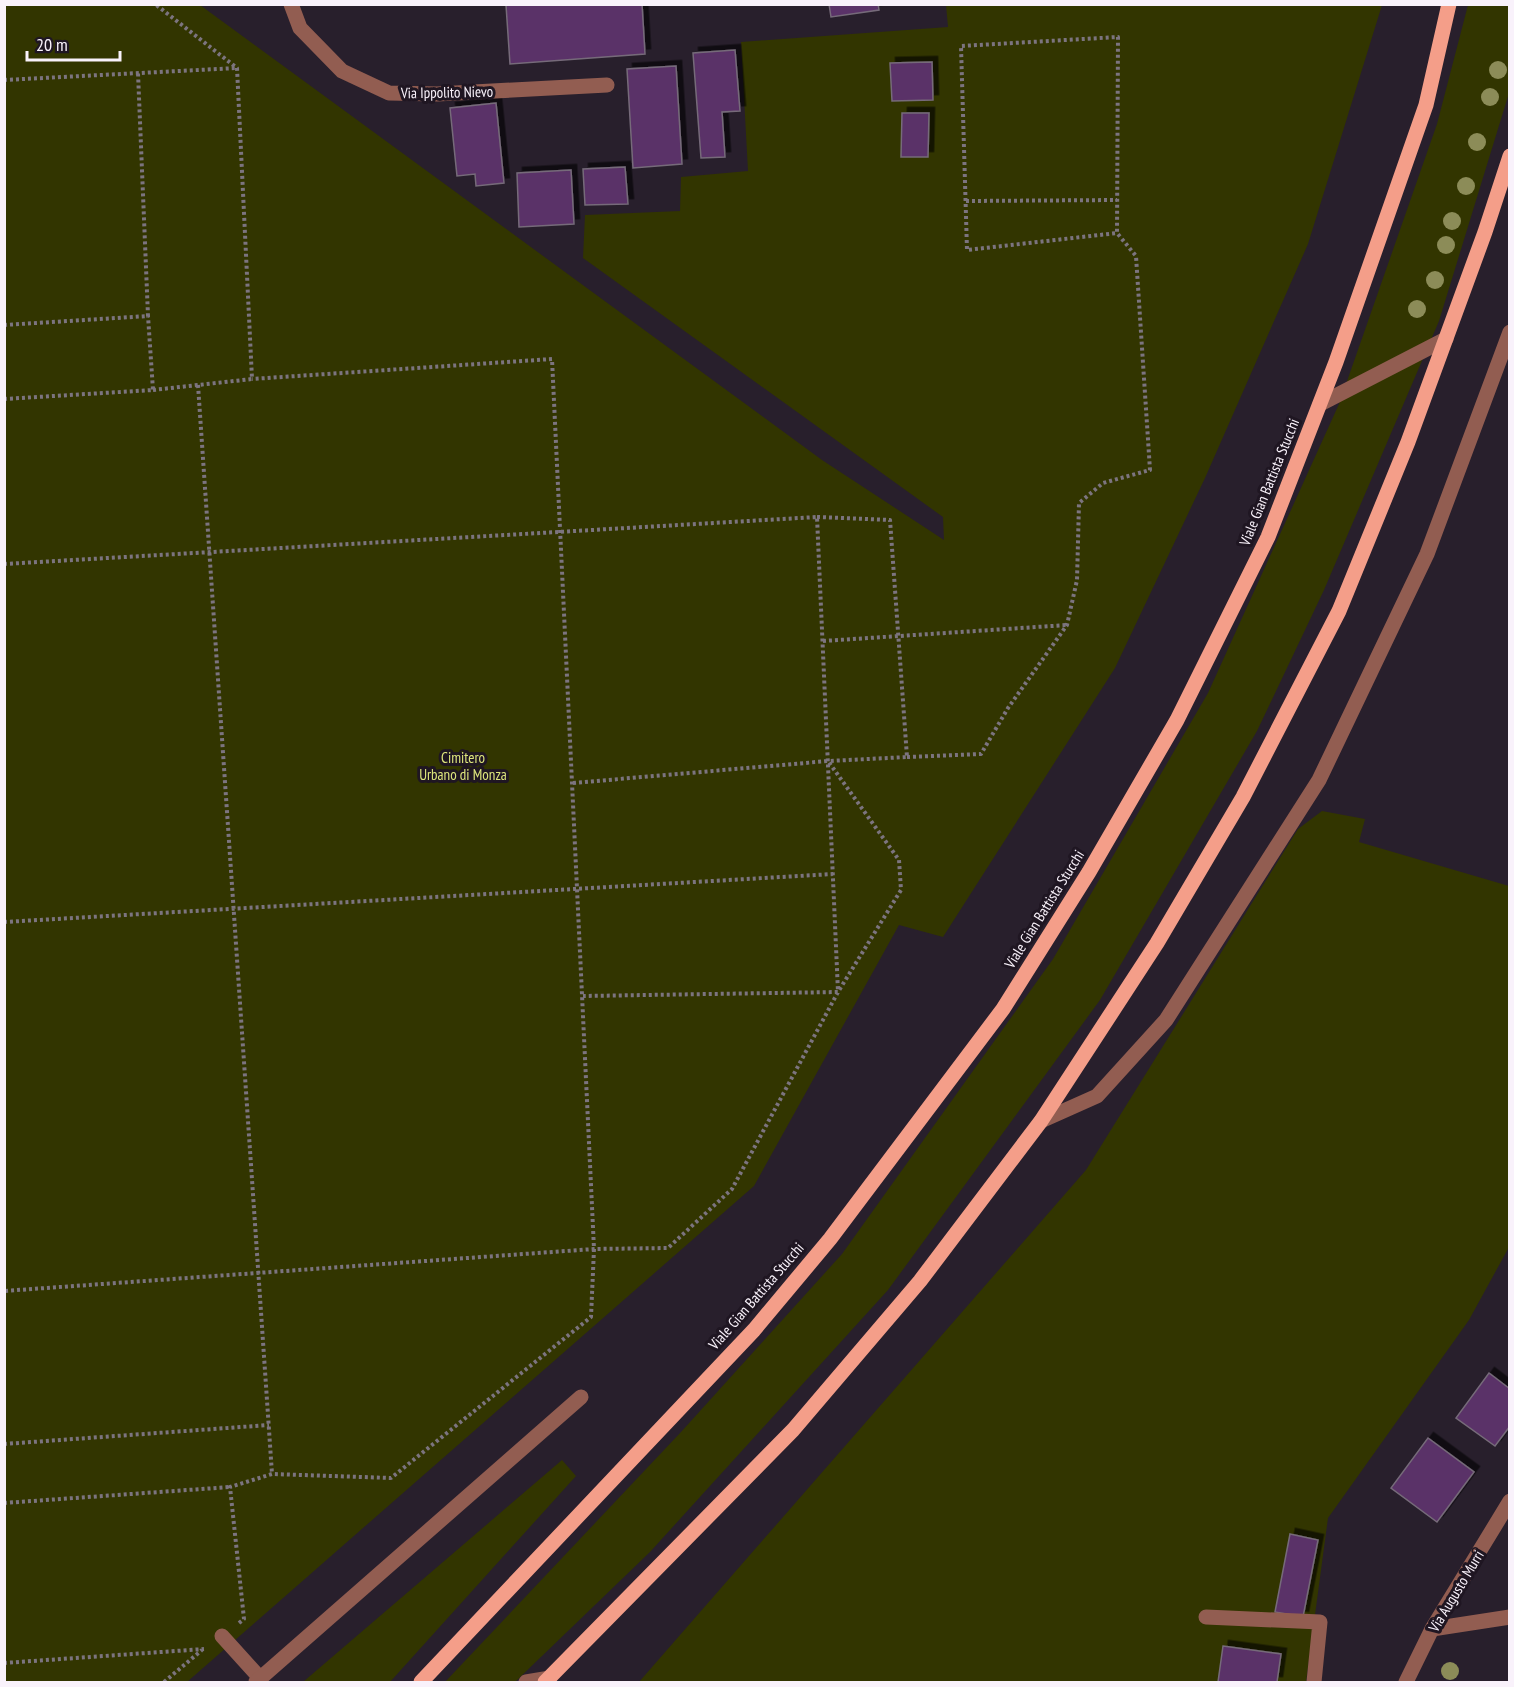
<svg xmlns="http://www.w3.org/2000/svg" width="1514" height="1687" font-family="'PT Sans Narrow',sans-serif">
<defs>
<filter id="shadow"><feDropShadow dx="5.5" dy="-5.5" stdDeviation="0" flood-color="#0009"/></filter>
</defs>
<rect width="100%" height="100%" fill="#281f2c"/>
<path fill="#323500" d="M5,5H200L822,460L944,540L943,517L583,258L585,215L680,211L681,177L748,171L741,42L948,27L946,5H1382L1308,244L1205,478L1115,668L943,937L899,925L754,1186L187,1682H5Z
M1468,5H1509V93L1439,321L1324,590L1257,731L1100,1000L888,1290L650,1552L515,1682H445L681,1432L842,1254L1053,959L1208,693L1339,404L1437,124Z
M1322,811L1365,819L1359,842L1509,886V1247L1469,1320L1328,1518L1306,1682H639L1086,1170L1298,829Z
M562,1460L576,1476L390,1682H303Z"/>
<path fill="#5a3167" stroke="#766b7a" stroke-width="1.5" filter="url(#shadow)" d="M642,4L645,54L510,64L506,5Z
M829,4H878L879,10L831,17Z
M735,50L740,111L722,112L725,157L701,158L693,53Z
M932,62L933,100L892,101L890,63Z
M676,66L682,164L633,168L627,69Z
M496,103L504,183L476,186L475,174L457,176L450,108Z
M902,113H929L928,157H901Z
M625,167L628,204L585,205L583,169Z
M571,170L574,224L519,227L517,173Z
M1489,1373L1510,1389V1426L1495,1446L1456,1418Z
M1428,1438L1474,1472L1437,1522L1391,1488Z
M1290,1534L1318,1540L1303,1617L1275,1612Z
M1223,1646L1281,1654L1277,1682H1218Z"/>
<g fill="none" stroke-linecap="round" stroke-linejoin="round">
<path stroke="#7c747f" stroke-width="4" stroke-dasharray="3 3" stroke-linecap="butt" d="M4,80L237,68
M966,201L1117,200
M4,325L148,316L138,73
M198,385L272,1474
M153,390L252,379L237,68L155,4
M4,399L153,390L148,316
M817,517L890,520L907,757L829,761
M4,564L817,517L838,992L732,1189L668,1248L594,1249L4,1291
M823,641L1067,625
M907,757L981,754L1008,708L1067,625L1077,580L1079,503L1103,483L1150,470L1136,256L1117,233L1118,37L961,46L967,250L1117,233
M573,783L828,761L899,860L901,890L838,992L583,996
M4,922L833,874
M4,1444L269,1425
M4,1503L230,1487
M239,1623L244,1619L230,1487L272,1474L391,1478L591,1317L594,1249L552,359L252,379
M4,1663L204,1649
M164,1682L202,1650"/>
<path stroke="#925d51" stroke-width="15" d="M1320,404L1446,339
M1041,1121L1097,1096L1166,1020L1319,780L1427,554L1510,332
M1206,1617L1320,1622L1314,1682
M222,1636L260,1678
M526,1682L550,1678"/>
<path stroke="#925d51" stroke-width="15" d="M291,4L300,28L342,71L389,93L437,94L607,85
M1432,1629L1510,1617
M256,1682L581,1397
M1406,1682L1432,1629L1510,1501"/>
<path stroke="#f49e89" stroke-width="15" d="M421,1682L754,1330L830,1239L1003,1009L1089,872L1177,720L1268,537L1336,362L1426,105L1449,4
M545,1682L793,1430L920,1281L1041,1121L1157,943L1243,797L1339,611L1408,442L1485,232L1510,156"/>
</g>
<g fill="#8c8c58">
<circle cx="1498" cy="70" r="9"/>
<circle cx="1490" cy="97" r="9"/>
<circle cx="1477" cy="142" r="9"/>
<circle cx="1466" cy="186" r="9"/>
<circle cx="1452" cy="221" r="9"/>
<circle cx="1446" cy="245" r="9"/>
<circle cx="1435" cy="280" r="9"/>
<circle cx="1417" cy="309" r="9"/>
<circle cx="1450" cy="1671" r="9"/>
</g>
<g text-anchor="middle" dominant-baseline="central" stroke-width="6" stroke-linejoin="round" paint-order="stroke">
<g font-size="15" fill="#f9f2fb" stroke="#1f1622">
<text transform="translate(447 92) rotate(-1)">Via Ippolito Nievo</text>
<text transform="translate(1269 482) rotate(-68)">Viale Gian Battista Stucchi</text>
<text transform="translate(1044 909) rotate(-58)">Viale Gian Battista Stucchi</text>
<text transform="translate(756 1296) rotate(-49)">Viale Gian Battista Stucchi</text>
<text transform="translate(1456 1591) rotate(-59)">Via Augusto Murri</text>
</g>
<g font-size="15" fill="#dde57c" stroke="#1f1622">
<text x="463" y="757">Cimitero<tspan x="463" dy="17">Urbano di Monza</tspan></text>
</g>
</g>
<rect width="1514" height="1687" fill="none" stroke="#f9f2fb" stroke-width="12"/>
<path d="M27 51v9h93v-9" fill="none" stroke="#f9f2fb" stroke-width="3"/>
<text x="36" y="51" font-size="18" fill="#f9f2fb" stroke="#1f1622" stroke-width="4.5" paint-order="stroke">20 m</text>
</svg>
